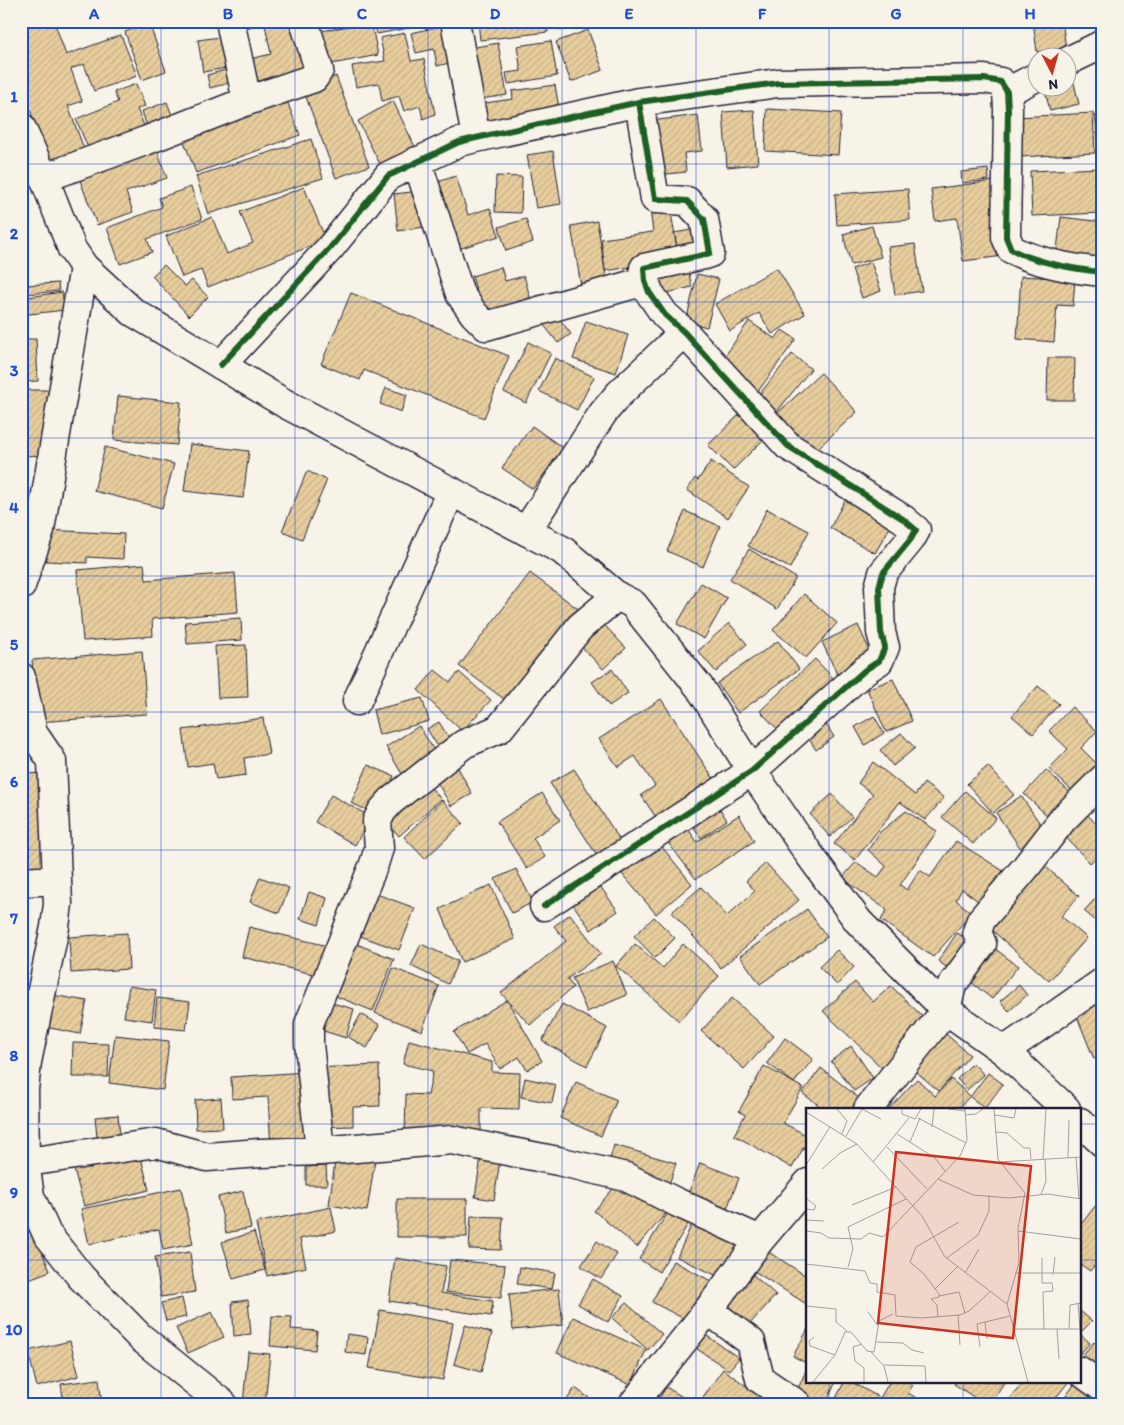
<svg xmlns="http://www.w3.org/2000/svg" width="1124" height="1425" font-family="Itim,sans-serif">
<defs>
<pattern id="building-hatch" width="6" height="6" patternUnits="userSpaceOnUse" patternTransform="scale(1.25)"><rect width="6" height="6" fill="#e8ce9d"/><path d="M-1 1l2-2M0 6l6-6M5 7l2-2" fill="none" stroke="#c7b188"/></pattern>
</defs>
<rect width="100%" height="100%" fill="#f7f3e8"/>
<filter id="ink" filterUnits="userSpaceOnUse"><feTurbulence type="fractalNoise" baseFrequency=".02" numOctaves="2"/><feDisplacementMap in="SourceGraphic" scale="10" xChannelSelector="R" yChannelSelector="G"/><feConvolveMatrix kernelMatrix="1 2 1 2 8 2 1 2 1" color-interpolation-filters="sRGB"/></filter>
<g filter="url(#ink)">
<path fill="url(#building-hatch)" stroke="#22223b" d="M41,21H54L66,55L121,35L137,76L94,91L84,64L71,69L82,101L68,106L87,157L53,170L21,86V29Z
M234,21H268L237,31Z
M282,21H298L310,72L248,86L242,61L271,54L265,25Z
M374,21H446L377,34Z
M478,21H547L548,32L480,40Z
M555,21H577V29H555Z
M1033,21H1062L1066,48L1037,52Z
M371,22L378,55L322,66L316,32Z
M149,23L166,71L142,80L125,32Z
M450,24L458,61L437,66L434,49L416,53L411,33Z
M588,30L603,70L571,82L556,42Z
M405,33L411,61L424,59L435,114L423,119L420,106L404,111L399,96L382,101L379,83L356,87L352,66L385,61L380,38Z
M227,36L232,67L203,72L198,40Z
M551,41L557,76L508,84L506,73L521,71L517,46Z
M498,43L507,95L474,100L465,49Z
M229,69L232,82L210,88L207,75Z
M336,76L369,166L336,178L303,89Z
M1074,83L1079,104L1050,111L1045,90L1054,88H1066V84Z
M136,84L145,106L137,109L147,133L91,155L76,119L118,102L114,92Z
M555,85L560,114L481,126L478,104L513,99L512,91Z
M284,93L300,135L196,173L180,131Z
M393,101L418,153L384,172L358,121Z
M167,102L175,123L149,133L142,111Z
M767,109L841,113L838,155L765,151Z
M754,110L758,164L727,167L723,112Z
M1093,113L1095,153L1019,157L1017,117Z
M698,115L702,151L684,153L686,172L657,175L651,121Z
M1103,115V147L1099,148L1095,116Z
M311,139L323,178L208,214L196,176Z
M154,142L167,178L126,192L133,212L97,225L76,170Z
M553,151L561,204L536,208L527,155Z
M1100,168L1102,213L1032,216L1030,171Z
M988,169L989,180L962,183L961,172Z
M456,176L468,215L490,208L499,236L449,252L428,185Z
M496,176L522,177L521,213L495,212Z
M994,181L1004,256L963,261L957,218L935,221L931,189Z
M191,187L202,219L147,239L152,252L120,264L107,228L162,207L159,198Z
M304,187L326,240L208,287L201,270L182,277L166,236L212,217L227,254L253,243L240,212Z
M908,189L910,220L837,225L835,194Z
M420,191L424,227L398,231L394,194Z
M670,207L677,248L655,251L658,263L605,271L601,239L653,232L650,210Z
M1061,217L1103,222V263L1056,258Z
M526,219L533,242L506,251L499,227Z
M597,221L608,288L582,292L571,226Z
M872,226L881,257L851,265L843,234Z
M697,229L701,249L678,252L674,233Z
M915,244L922,291L895,295L888,247Z
M686,260L692,287L662,294L655,268Z
M871,262L881,291L862,298L852,269Z
M164,265L185,286L192,280L208,297L189,316L152,276Z
M501,267L505,281L524,276L532,304L484,318L472,276Z
M777,268L805,314L772,334L759,313L730,331L715,304Z
M697,274L719,279L707,327L686,322Z
M1021,276L1075,279L1073,306L1057,305L1054,342L1017,339Z
M58,283L59,291L26,294V285Z
M62,292L65,310L21,315V298Z
M351,293L509,356L484,418L364,370L360,380L321,364Z
M556,314L571,334L558,343L543,324Z
M586,321L628,335L616,373L573,359Z
M749,321L775,339L782,330L796,339L756,394L718,366Z
M21,339H36L38,381L21,382Z
M528,342L551,353L526,403L504,392Z
M792,354L811,369L772,418L752,403Z
M555,358L594,377L577,410L539,391Z
M1048,358H1075L1074,400H1047Z
M821,373L857,412L808,457L772,418Z
M386,388L407,395L401,412L380,404Z
M21,390H49L50,455L21,456Z
M118,396L181,402L177,445L114,440Z
M745,409L770,433L733,470L708,445Z
M532,426L563,448L533,489L502,468Z
M190,444L249,451L243,498L184,491Z
M105,447L174,464L162,508L94,491Z
M711,461L749,487L728,518L687,490L695,478L698,480Z
M307,471L327,480L302,539L282,531Z
M846,498L892,524L875,553L830,528Z
M767,509L809,531L790,568L748,546Z
M685,511L720,526L703,567L667,551Z
M47,530L124,534L123,559L87,557V563L46,561Z
M749,549L796,578L777,609L730,579Z
M144,564L146,580L235,573L238,612L152,619L153,636L83,641L77,570Z
M530,573L585,614L515,707L459,666Z
M701,583L727,598L704,639L677,624Z
M804,594L837,623L806,658L773,630Z
M597,617L626,648L603,669L574,639Z
M241,618L242,640L187,644L185,622Z
M729,623L747,644L716,672L698,651Z
M858,625L873,658L837,674L822,642Z
M778,641L799,669L738,713L717,683Z
M246,645L248,697L218,698L215,646Z
M142,651L147,714L37,722L32,660Z
M815,659L839,684L785,737L760,711Z
M612,669L628,693L609,706L592,682Z
M435,670L450,682L459,672L491,700L462,731L418,690Z
M893,679L912,721L886,732L867,689Z
M1038,686L1059,704L1033,734L1012,716Z
M422,698L429,721L379,735L373,710Z
M661,699L717,784L659,822L641,795L655,786L635,756L618,767L599,739Z
M1072,707L1097,731L1081,748L1103,770L1080,798L1049,769L1068,749L1049,731Z
M821,716L834,737L816,750L803,729Z
M874,716L884,733L865,745L855,727Z
M263,718L269,754L244,758L246,775L216,779L213,763L188,767L183,730Z
M439,722L452,743L440,750L427,729Z
M419,726L439,758L405,779L386,747Z
M901,733L915,748L893,766L880,750Z
M454,760L472,794L451,806L431,772Z
M873,762L915,795L924,783L944,798L925,820L900,802L855,860L834,844L873,794L858,783Z
M368,765L394,776L378,815L351,803Z
M988,766L1014,795L993,813L967,784Z
M574,769L625,848L602,863L550,783Z
M1046,770L1076,798L1053,821L1024,794Z
M47,773L52,875L21,877V774Z
M425,781L441,799L399,836L380,816Z
M965,791L996,818L973,844L942,817Z
M542,793L560,820L533,838L545,857L527,869L497,822Z
M832,794L852,817L830,837L810,814Z
M331,795L371,817L355,845L315,822Z
M1021,796L1046,832L1021,849L996,813Z
M713,799L727,820L701,838L687,817Z
M442,800L463,823L425,859L404,837Z
M1081,808L1103,831V851L1090,863L1059,830Z
M906,811L937,831L900,885L907,890L920,870L930,877L956,841L1005,872L982,904L962,889L956,900L972,913L933,957L881,920L887,910L842,878L856,862L878,877L886,866L868,850L880,832Z
M739,815L754,841L696,879L666,840L686,826L697,842Z
M654,837L692,884L656,914L622,874L638,860Z
M1039,861L1079,896L1061,916L1087,938L1049,981L984,923Z
M766,863L799,900L721,968L672,912L701,887L727,916L755,891L746,881Z
M516,869L533,902L512,913L495,879Z
M260,877L289,888L279,913L250,902Z
M597,882L618,911L591,930L570,900Z
M491,885L515,939L462,962L440,909Z
M1103,890V927L1084,911Z
M309,892L327,898L319,925L300,919Z
M371,892L415,908L399,950L355,934Z
M807,909L827,937L760,984L740,956Z
M570,914L601,954L567,979L573,987L530,1025L501,993L566,941L554,926Z
M654,917L675,938L655,958L634,936Z
M249,927L332,947L325,977L242,957Z
M127,933L129,969L71,973L69,937Z
M957,933L978,946L957,975L938,961Z
M349,941L394,959L373,1011L328,993Z
M986,942L1018,966L992,999L961,974Z
M421,944L458,961L448,984L411,966Z
M635,944L663,968L683,944L719,976L679,1021L616,966Z
M837,950L854,967L837,985L819,967Z
M613,961L627,995L587,1012L572,978Z
M393,968L439,986L422,1031L375,1013Z
M855,982L873,1002L891,986L930,1024L884,1070L823,1011Z
M1019,985L1027,995L1009,1011L1000,1001Z
M129,986L156,990L152,1021L124,1017Z
M52,995L87,1001L80,1034L45,1027Z
M157,998L190,1002L186,1030L154,1027Z
M732,998L774,1036L744,1069L701,1031Z
M1103,998V1055L1094,1059L1074,1009Z
M321,1000L354,1009L346,1038L314,1028Z
M507,1000L542,1061L527,1070L519,1057L500,1069L485,1044L467,1054L454,1032Z
M562,1004L607,1028L587,1066L542,1041Z
M361,1014L380,1025L367,1048L348,1037Z
M939,1028L970,1055L939,1091L908,1065Z
M115,1035L169,1041L163,1090L109,1083Z
M785,1038L813,1059L794,1083L767,1063Z
M409,1040L492,1062V1072L520,1073L519,1109L481,1108V1139L405,1137L406,1094L428,1095L433,1071L403,1064Z
M73,1043L109,1044L108,1077H72Z
M851,1046L873,1078L854,1091L831,1061Z
M973,1063L984,1075L967,1090L957,1079Z
M379,1065L380,1106L353,1107V1126L319,1127L314,1068Z
M764,1066L803,1088L783,1123L808,1136V1140L792,1168L734,1135L745,1115L739,1111Z
M821,1068L860,1099L852,1109H824L802,1093Z
M306,1072L312,1146L271,1148L268,1097L232,1099L231,1077Z
M988,1073L1003,1084L985,1108L970,1097Z
M525,1078L556,1085L552,1103L521,1097Z
M917,1079L935,1096L951,1079L970,1096L958,1109H889Z
M576,1082L617,1100L601,1136L560,1118Z
M221,1098L223,1128L196,1129L195,1100Z
M118,1115L121,1146L98,1147L95,1117Z
M614,1145L676,1163L668,1188L607,1170Z
M139,1149L149,1190L84,1206L73,1166Z
M336,1155L375,1160L367,1211L329,1205Z
M481,1157L500,1160L494,1200L475,1197Z
M700,1163L739,1178L724,1216L685,1202Z
M326,1166L327,1185H306V1167Z
M623,1177L666,1213L637,1247L594,1211Z
M181,1188L193,1244L163,1250L159,1229L89,1244L81,1209Z
M243,1191L251,1228L226,1233L218,1197Z
M1103,1196V1254L1090,1271L1080,1264V1221L1082,1223Z
M397,1199H467V1237H397Z
M331,1207L336,1231L300,1239L306,1267L267,1276L256,1223Z
M671,1207L691,1219L659,1272L639,1259Z
M471,1216L503,1217L501,1250L469,1249Z
M695,1217L746,1241L728,1281L677,1257Z
M33,1230L50,1271L21,1282V1235Z
M254,1232L265,1270L233,1279L222,1242Z
M597,1241L617,1254L601,1279L581,1266Z
M767,1251L808,1277V1305L754,1271Z
M190,1252L195,1292L161,1297L155,1257Z
M395,1258L446,1266L441,1293L493,1301L491,1316L389,1301Z
M450,1260L505,1265L501,1298L446,1292Z
M673,1261L713,1282L692,1323L652,1302Z
M520,1267L555,1273L552,1289L517,1284Z
M752,1274L776,1295L748,1326L724,1305Z
M593,1279L623,1296L608,1322L578,1304Z
M559,1289L563,1325L513,1330L509,1294Z
M182,1298L186,1317L166,1321L161,1303Z
M248,1300L251,1334L234,1336L232,1302Z
M626,1303L662,1334L648,1350L612,1318Z
M380,1310L453,1323L443,1380L369,1368Z
M1080,1311L1092,1321L1080,1333Z
M212,1312L224,1337L188,1353L176,1328Z
M272,1316L292,1317L291,1329L317,1331L315,1350L270,1346Z
M573,1317L646,1350L631,1385L557,1353Z
M465,1325L492,1333L481,1372L454,1364Z
M808,1329V1355L804,1362L793,1356Z
M700,1331L739,1358L729,1370L691,1345Z
M347,1334L368,1337L366,1355L345,1352Z
M1080,1334L1090,1343L1080,1354Z
M70,1341L79,1376L37,1387L28,1351Z
M1094,1342L1103,1350V1385L1080,1358Z
M248,1352L270,1354L265,1404H243Z
M808,1366V1381H836L826,1404H807L794,1398Z
M723,1369L760,1396L755,1404H698Z
M99,1379L102,1404H64L61,1384Z
M845,1381H850L880,1398L890,1381H907L913,1385L908,1393L927,1404H845L836,1398Z
M956,1381H1005L990,1404H984L954,1384Z
M1024,1381H1069L1051,1404H1006Z
M1077,1381L1103,1397V1404H1060Z
M666,1387L694,1404H656Z
M575,1388L589,1398L586,1404H564Z"/>
<g fill="none" stroke-linecap="round" stroke-linejoin="round">
<g stroke="#22223b" stroke-width="31">
<path id="minor" d="M230,21L247,101
M455,21L476,138
M1066,62L1103,44
M1007,92L1036,77
M417,161L460,294L474,314L486,326L645,281
M44,178L145,141L247,101L314,78L319,70L304,21
M221,365L330,248L388,176L459,142L476,138L639,102L778,83L984,79L1001,82L1007,92L1008,109L1006,237L1011,249C1034,262 1077,270 1103,272
M526,531L603,413L619,394L684,332
M21,586L40,530L84,267
M21,677L33,733L52,761L58,904L55,927L27,1062L24,1090L25,1163L30,1196L47,1234L81,1277L140,1337L223,1404
M357,701L451,491
M21,882L57,880
M544,906L752,771L865,670L879,661L885,647L881,632L879,587L883,573L911,539L916,530L903,519L788,446L684,332L665,315L649,292L645,281L644,268L704,255L710,253L704,219L687,201L655,199L639,102
M1004,1051L1103,982
M868,1109L946,1010L952,985L982,944L977,932L981,920L1026,867L1063,819L1103,779
M320,1151L309,1044V1024L374,864L379,848L377,821L382,811L391,801L464,744L499,729L580,627L617,596
M21,1163L156,1143L207,1157L260,1153L320,1151L452,1140L558,1161L626,1177L678,1203L760,1240
M708,1310L751,1342L760,1379L797,1404
M1080,1371L1103,1388
M633,1404L708,1310L760,1240L808,1183"/>
</g>
<g stroke="#22223b" stroke-width="31">
<path id="secondary" d="M21,127L44,178L72,249L84,267L133,312L284,403L562,550L617,596L633,604L700,688L752,771L809,854L858,921L946,1010L1004,1051L1066,1109
M1080,1122L1103,1143"/>
</g>
<use href="#minor" stroke="#f7f3e8" stroke-width="28"/>
<use href="#secondary" stroke="#f7f3e8" stroke-width="28"/>
<g stroke="#f7f3e8" stroke-width="9">
<path id="cycleway" d="M221,365L330,248L388,176L459,142L476,138L639,102L778,83L984,79L1001,82L1007,92L1008,109L1006,237L1011,249C1034,262 1077,270 1103,272
M544,906L752,771L865,670L879,661L885,647L881,632L879,587L883,573L911,539L916,530L903,519L788,446L684,332L665,315L649,292L645,281L644,268L704,255L710,253L704,219L687,201L655,199L639,102"/>
</g>
<use href="#cycleway" stroke="#1b5e20" stroke-width="6"/>
</g>
</g>
<path fill="none" stroke="#1d4ed8" stroke-width="1" stroke-opacity="0.55" d="M161,21V1404M295,21V1404M428,21V1404M562,21V1404M696,21V1404M829,21V1109M963,21V1109M21,164H1103M21,302H1103M21,438H1103M21,576H1103M21,712H1103M21,850H1103M21,986H1103M21,1124H808M1080,1124H1103M21,1260H808M1080,1260H1103M829,1381V1404M963,1381V1404"/>
<g transform="translate(806 1108)">
<rect width="275" height="275" fill="#f7f3e8"/>
<path fill="none" stroke="#a29fa3" stroke-width="1" d="M31,1L41,13L36,26M56,1L75,11M96,1V6L109,11L115,1M142,1L159,3M188,1L192,51L219,85L212,120L213,155L201,196M0,4L51,36L116,108L139,149L201,196L222,274M159,7L170,6L177,1M189,7L208,10L210,1M112,10L160,35M126,19L128,1M189,24L201,25L218,40H224L225,51M91,26L129,50L139,63M40,28L56,1M104,34L114,10M81,39L121,81M270,49L273,91M262,50L263,12M237,51L240,1M67,54L103,10M194,54L275,49M0,57L24,19M16,61L34,45L51,36M132,71L167,87L203,90L242,86L275,91M235,86L240,73L239,51M0,90L10,98L8,102L0,101M46,97L90,79M0,112L18,113M0,123L15,125L23,130L55,131L63,125L77,129L154,48L161,32L159,1M212,123L275,131M141,150L172,127L183,103V87M236,150V175H246L247,183L237,184L238,221M0,156L59,163L64,175L71,176V184L89,187L90,208L115,210L154,207L163,203L185,183M42,159L47,141L42,119L100,91M159,165L173,141M209,165H275M247,167L249,149M129,181L151,159M133,188L153,184L159,205M272,195L275,234M0,198L30,201V214L41,223M62,204L72,218M152,207L154,237M132,209L131,197L125,191L133,189V186L118,166L104,154L110,139L153,114M179,214L181,231M209,221H275M251,221L253,251M263,221L264,197L275,195M8,229L3,233L4,238L29,247M71,234L97,235L106,242L118,245M56,236L47,239L49,253L58,260V274M174,239L171,216L204,208M65,244L78,258L82,274M78,257L119,258L120,274M7,274L29,247L39,224H45L61,243L68,244L73,213L87,206"/>
<path fill="#c8321e" fill-opacity="0.15" stroke="#c8321e" stroke-width="2.5" d="M90,44L225,58L207,230L72,215Z"/>
<rect width="275" height="275" fill="none" stroke="#22223b" stroke-width="2.5"/>
</g>
<rect width="1124" height="1425" fill="none" stroke="#f7f3e8" stroke-width="55"/>
<g transform="translate(1052 72) rotate(174)"><circle r="24" fill="#f7f3e8" stroke="#a29fa3"/>
<path d="M0-4L9 19L0 12L-9 19Z" fill="#c8321e"/>
<text y="-8" font-size="14" font-weight="bold" text-anchor="middle" fill="#22223b">N</text>
</g>
<rect x="28" y="28" width="1068" height="1370" fill="none" stroke="#1d4ed8" stroke-width="2"/>
<g font-size="16" text-anchor="middle" font-weight="bold" fill="#1d4ed8">
<text x="94" y="19">A</text>
<text x="228" y="19">B</text>
<text x="362" y="19">C</text>
<text x="495" y="19">D</text>
<text x="629" y="19">E</text>
<text x="762" y="19">F</text>
<text x="896" y="19">G</text>
<text x="1030" y="19">H</text>
<text x="14" y="102">1</text>
<text x="14" y="239">2</text>
<text x="14" y="376">3</text>
<text x="14" y="513">4</text>
<text x="14" y="650">5</text>
<text x="14" y="787">6</text>
<text x="14" y="924">7</text>
<text x="14" y="1061">8</text>
<text x="14" y="1198">9</text>
<text x="14" y="1335">10</text>
</g>
</svg>
